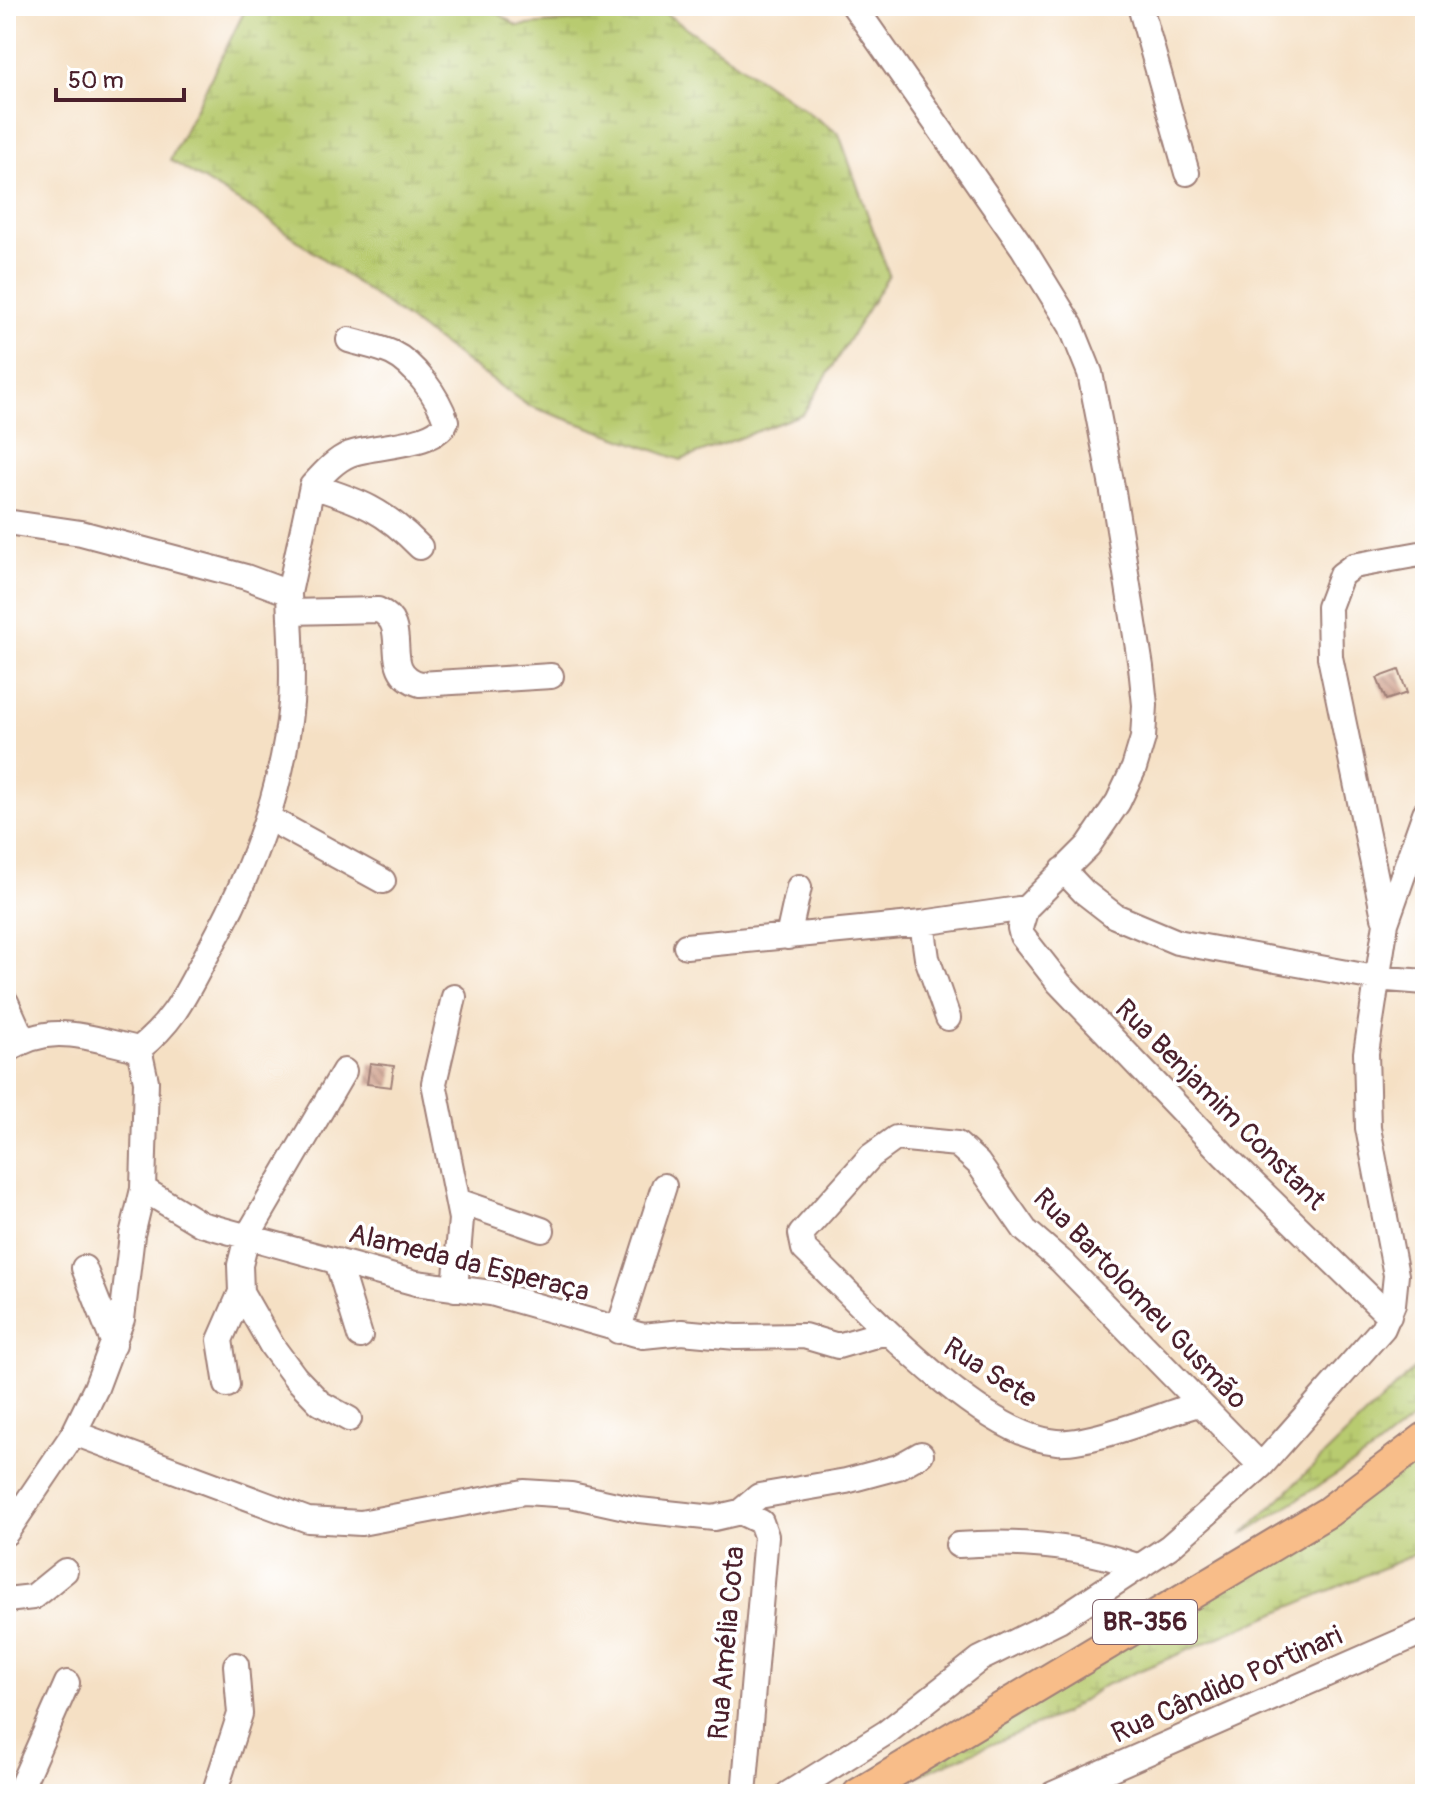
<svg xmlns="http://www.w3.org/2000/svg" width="1431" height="1800" font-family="Pangolin,sans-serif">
<defs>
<pattern id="wetland-marsh" width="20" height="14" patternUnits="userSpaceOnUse" patternTransform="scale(2)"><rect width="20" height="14" fill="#b8cb6f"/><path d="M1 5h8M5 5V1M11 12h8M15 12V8" fill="none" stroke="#a0ae60"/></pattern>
<pattern id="building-back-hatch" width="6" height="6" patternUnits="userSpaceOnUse" patternTransform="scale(2)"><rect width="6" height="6" fill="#d0a28e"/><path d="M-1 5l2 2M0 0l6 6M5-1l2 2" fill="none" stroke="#ab8374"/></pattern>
</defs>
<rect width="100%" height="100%" fill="#fff"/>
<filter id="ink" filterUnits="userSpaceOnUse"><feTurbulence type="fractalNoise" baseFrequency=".0125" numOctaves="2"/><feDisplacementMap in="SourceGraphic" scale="16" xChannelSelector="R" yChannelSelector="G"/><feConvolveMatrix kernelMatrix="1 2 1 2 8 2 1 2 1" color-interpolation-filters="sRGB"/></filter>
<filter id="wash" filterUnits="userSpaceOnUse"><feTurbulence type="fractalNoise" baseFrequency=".006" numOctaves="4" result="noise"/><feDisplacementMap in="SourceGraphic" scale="32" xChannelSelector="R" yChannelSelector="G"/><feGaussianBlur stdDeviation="1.8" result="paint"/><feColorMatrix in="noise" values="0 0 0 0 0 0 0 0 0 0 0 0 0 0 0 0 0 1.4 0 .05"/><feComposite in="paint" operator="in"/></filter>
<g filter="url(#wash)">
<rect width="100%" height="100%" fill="#f5e0c4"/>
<path fill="url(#wetland-marsh)" stroke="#81754d" stroke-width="2" d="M247,6H488L517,26L665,13L839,134L889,275L803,414L681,460L527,405L266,218L170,160Z
M1425,1358V1409L1373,1451L1242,1535Z
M1425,1449V1550L1103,1686L1063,1714L886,1789Z"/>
<g id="blocks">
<path fill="url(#building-back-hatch)" d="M1399,670L1407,693L1386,700L1377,678Z
M370,1063L394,1066L391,1087L367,1084Z"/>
</g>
</g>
<g filter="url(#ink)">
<use href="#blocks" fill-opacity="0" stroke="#a08078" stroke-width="2"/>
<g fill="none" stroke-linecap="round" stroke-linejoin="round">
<g stroke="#a08078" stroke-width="28">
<path id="minor" d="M854,6L1023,248L1071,326L1090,373L1113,492L1141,667L1145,705L1143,738L1134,768L1118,802L1088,846L1026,908L1020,928L1022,936L1059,983L1225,1156L1389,1316
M1140,6L1187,173
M312,486C360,501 384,510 420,547
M6,522L81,533L246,577L289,593C290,630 294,666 291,703C283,792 249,879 206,956C185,995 175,1020 139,1049C88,1039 53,1020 6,1051
M289,593L312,486C323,474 335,460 350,454C376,444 436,447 446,421C438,397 415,364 392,353C379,347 362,344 349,340
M290,612L378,610C414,625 377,671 420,684L551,676
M268,818L383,881
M1063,870L1084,892L1115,916L1177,942L1375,978L1425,982
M1384,917L1330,657L1329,607L1341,575L1353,566L1425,553
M922,923L927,958L948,1018
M788,937L799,887
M686,946L922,923L1026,908
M454,997L434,1083L461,1219L455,1289
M6,1002L23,1040
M344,1071L247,1237L240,1265L241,1292L272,1346L295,1377L320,1403L349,1419
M143,1189L201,1224L416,1283L491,1293L643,1336L682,1332L736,1337L804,1336L838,1346L886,1332
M458,1201L542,1230
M337,1261L360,1336
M84,1268L114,1344
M618,1331L664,1186
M227,1385L220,1340L241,1292
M1198,1404C1164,1414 1090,1445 1057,1442C979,1436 860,1303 804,1249L801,1234L871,1156L896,1138L957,1144L978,1163L1025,1230L1061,1261L1261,1466
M74,1433L308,1520L361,1523L524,1492L571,1495L639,1510L714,1518L740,1512L759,1496L846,1481L898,1467L921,1454
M740,1512L761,1522L766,1536L744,1794
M6,1533L74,1433L96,1388L122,1319L132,1235L143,1189L146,1081L139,1049
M958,1545C1022,1540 1080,1546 1140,1567
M6,1600L33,1597L65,1571
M18,1794L67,1683
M214,1794L240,1714L236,1665
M788,1794L887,1732L980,1659L1059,1620L1169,1547L1261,1466L1383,1328L1393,1304L1396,1275L1368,1128L1366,1053L1386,923L1425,813
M1053,1794L1425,1631"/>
</g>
<g stroke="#a08078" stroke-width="34">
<path id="major" d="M858,1794L1328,1512L1425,1438"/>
</g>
<use href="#minor" stroke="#fff" stroke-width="24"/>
<use href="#major" stroke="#f8bd89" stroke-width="30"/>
</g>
</g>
<g text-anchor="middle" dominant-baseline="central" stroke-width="7" stroke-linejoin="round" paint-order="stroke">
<rect fill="#fff" stroke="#80626b" stroke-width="2" x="1093" y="1600" width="104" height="44" rx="6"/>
<g font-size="26" font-weight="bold" fill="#4a1f2b">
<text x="1145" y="1622">BR-356</text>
</g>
<g font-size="28" fill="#4a1f2b" stroke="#fff">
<text transform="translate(1220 1105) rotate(45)">Rua Benjamim Constant</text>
<text transform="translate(469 1263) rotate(14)">Alameda da Esperaça</text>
<text transform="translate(1140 1299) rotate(46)">Rua Bartolomeu Gusmão</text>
<text transform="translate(990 1373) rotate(33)">Rua Sete</text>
<text transform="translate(727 1643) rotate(-85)">Rua Amélia Cota</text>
<text transform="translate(1227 1685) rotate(-24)">Rua Cândido Portinari</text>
</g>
</g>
<rect width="1431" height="1800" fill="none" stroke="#fff" stroke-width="32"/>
<path d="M56 88v12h128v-12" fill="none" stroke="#4a1f2b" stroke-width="4"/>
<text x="68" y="88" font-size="24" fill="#4a1f2b" stroke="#ffffff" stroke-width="6" paint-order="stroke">50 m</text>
</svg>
